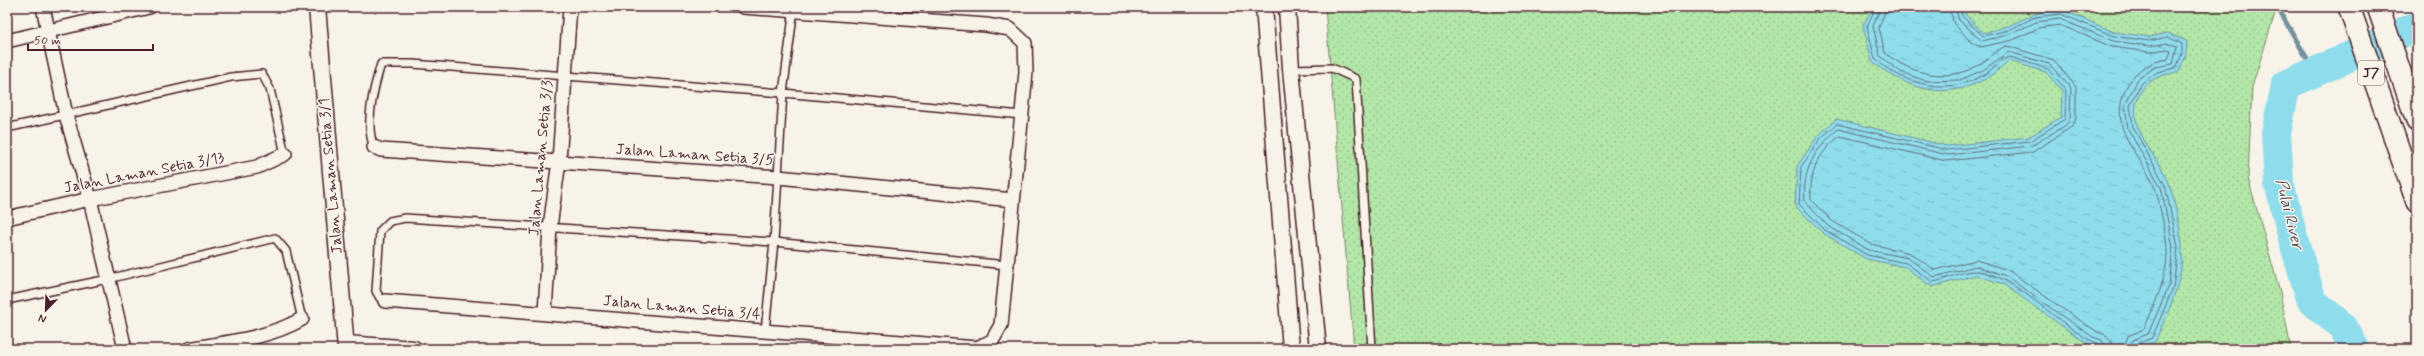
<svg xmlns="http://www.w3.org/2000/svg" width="2424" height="356" font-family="Mynerve,sans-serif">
<defs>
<pattern id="green-dots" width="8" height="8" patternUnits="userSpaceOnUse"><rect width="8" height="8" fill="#b2e7a8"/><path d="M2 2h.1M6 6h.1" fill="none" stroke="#9bc691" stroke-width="1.8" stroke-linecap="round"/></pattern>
<pattern id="water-ripples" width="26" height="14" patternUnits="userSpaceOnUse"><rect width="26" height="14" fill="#8edded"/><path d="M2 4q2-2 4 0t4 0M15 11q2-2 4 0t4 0" fill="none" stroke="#7cbdcb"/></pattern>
</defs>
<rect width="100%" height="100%" fill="#f7f3e8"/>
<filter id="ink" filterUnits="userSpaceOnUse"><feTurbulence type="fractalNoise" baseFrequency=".025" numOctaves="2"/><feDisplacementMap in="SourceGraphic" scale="8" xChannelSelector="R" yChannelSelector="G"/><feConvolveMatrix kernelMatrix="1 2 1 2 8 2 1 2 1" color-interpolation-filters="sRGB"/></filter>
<g filter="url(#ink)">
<path fill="url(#green-dots)" stroke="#7e836a" d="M1325,7H2277L2252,87L2248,178L2280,292L2291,349H1354Z"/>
<path fill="url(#water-ripples)" stroke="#73919f" d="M1873,7H1964L1965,14L1983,33L2008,26L2034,14L2061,9L2114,32L2150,37L2168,33L2187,41L2186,55L2179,72C2161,75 2148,78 2139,95C2124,126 2158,155 2169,183C2174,197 2181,232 2182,246C2184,280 2168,312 2155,342C2132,349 2112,352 2089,345L2003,284L1976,275L1932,287L1905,267L1866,259L1823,233L1795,206L1797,166L1817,137L1836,119L1947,146L2029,137L2061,117L2062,91L2046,72L2009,61C2002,66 1995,73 1987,78C1944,102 1909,89 1872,62L1863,25Z"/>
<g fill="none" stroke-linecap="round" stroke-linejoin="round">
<path stroke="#656b79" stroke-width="1" d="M1876,7L1867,26L1875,59C1905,86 1950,96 1985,74C1993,69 2001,58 2010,57L2048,69L2066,90L2065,119L2030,141L1947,150L1837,124L1820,139L1801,167L1799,204L1825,230L1867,255L1906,263L1933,282C1946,280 1963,270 1977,271C2017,275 2060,329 2099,344L2101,349
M1881,7L1873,26L1880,56L1901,72L1926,81L1960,80L1983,70L2009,52L2049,64L2071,88L2070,118L2066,125L2031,146L1948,155L1838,129C1814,150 1802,170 1805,202L1828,226L1869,250L1908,258L1934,277L1976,266L2006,276L2059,314L2093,337L2102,340L2106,349
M1887,7L1879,27L1885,53C1913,75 1947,83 1979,65C1989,59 1996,49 2007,46L2054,60L2076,87V118L2073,126L2033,152L1946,161L1840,136C1818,153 1809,173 1811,200L1832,221L1871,244L1910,253L1935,270L1976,260L2008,270L2063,309L2096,331L2106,335L2111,341L2112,349
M1949,7L1954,24L1972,43L1981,47L2013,40L2038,28L2060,25L2112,47L2149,52L2167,49L2171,51L2168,59C2150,62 2136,69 2127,86C2106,129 2139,151 2155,188C2159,199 2166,236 2167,248C2168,277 2155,303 2144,329L2128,336L2123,349
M1955,7L1959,20L1982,41L2011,34L2036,22L2060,19L2113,41L2150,46L2167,43L2177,47L2173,64L2155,67L2138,79L2125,105L2128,129L2161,187L2173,247L2169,286L2148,334L2133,340L2129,349
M1960,7L1962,16L1983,36L2009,30L2035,17L2061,14L2114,36L2150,41L2168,37L2182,44V54L2176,68L2157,72L2142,83L2130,105L2133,127L2165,185L2178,247L2173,288L2152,338L2137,344L2134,349"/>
<path stroke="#73919f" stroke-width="5" d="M2277,7L2315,72"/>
<path stroke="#8edded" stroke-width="30" d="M2355,349L2343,327L2312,301L2294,242L2279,183L2276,133L2286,85L2417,26"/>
<g stroke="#4a1f2b" stroke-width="10">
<path id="service" d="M1291,69L1332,68L1356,79L1372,349
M7,128L231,77L262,74L270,89L285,154
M374,147C364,124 374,87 381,64H413L783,93L1022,115
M7,300L108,279L275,238L286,251L302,319
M385,301L380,298L376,291L380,231L390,221L405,218L774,242L1007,265
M765,331L774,242L783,93L794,8"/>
</g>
<g stroke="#4a1f2b" stroke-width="16">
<path id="minor" d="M43,7L66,115L90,199L125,349
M7,41L149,7
M374,147L381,150L778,177L1013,200
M7,218L90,199L257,167L285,154
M385,301L977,348L992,341L1001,325L1026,72L1025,43L1010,29L986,25L743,7
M545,313L550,227L559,161L570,7
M188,349C226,342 267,339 302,319"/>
</g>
<g stroke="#4a1f2b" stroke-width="19">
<path id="tertiary" d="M317,7L346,349
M1264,7L1291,349
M1287,7L1291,69L1318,349
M346,344L414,349"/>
</g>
<g stroke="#4a1f2b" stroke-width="24">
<path id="primary" d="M2349,7L2417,202
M2378,7L2417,121"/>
</g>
<use href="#service" stroke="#f7f3e8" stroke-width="7"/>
<use href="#minor" stroke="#f7f3e8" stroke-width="13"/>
<use href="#tertiary" stroke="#f7f3e8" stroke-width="16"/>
<use href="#primary" stroke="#f7f3e8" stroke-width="21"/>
</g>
</g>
<g text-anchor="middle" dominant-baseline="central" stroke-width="3" stroke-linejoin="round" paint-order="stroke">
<rect fill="#f7f3e8" stroke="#7e5f64" stroke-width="1" x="2358" y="61" width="26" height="24" rx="3"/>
<g font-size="14" font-weight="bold" fill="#4a1f2b">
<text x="2371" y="73">J7</text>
</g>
<g font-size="15" fill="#4a1f2b" stroke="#f7f3e8">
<text transform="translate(695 155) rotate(4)">Jalan Laman Setia 3/5</text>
<text transform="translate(541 158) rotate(-85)">Jalan Laman Setia 3/3</text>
<text transform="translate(144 173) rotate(-11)">Jalan Laman Setia 3/13</text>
<text transform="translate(331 176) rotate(-95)">Jalan Laman Setia 3/1</text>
<text transform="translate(682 308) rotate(5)">Jalan Laman Setia 3/4</text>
</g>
<g font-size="16" font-style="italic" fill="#5b4e5c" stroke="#f7f3e8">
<text transform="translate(2289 214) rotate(76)">Pulai River</text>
</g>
</g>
<rect width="2424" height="356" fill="none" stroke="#f7f3e8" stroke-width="24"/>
<rect x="12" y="12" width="2400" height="332" fill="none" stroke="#4a1f2b" stroke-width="1.5" filter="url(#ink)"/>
<g transform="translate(46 310) rotate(203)" stroke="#f7f3e8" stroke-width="3" paint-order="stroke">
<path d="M0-3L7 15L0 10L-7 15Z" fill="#4a1f2b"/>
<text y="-6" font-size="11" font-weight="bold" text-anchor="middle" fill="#4a1f2b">N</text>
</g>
<path d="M28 44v6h125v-6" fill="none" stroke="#4a1f2b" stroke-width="2"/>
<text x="34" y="44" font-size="12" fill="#4a1f2b" stroke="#f7f3e8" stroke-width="3" paint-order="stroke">50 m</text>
</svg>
